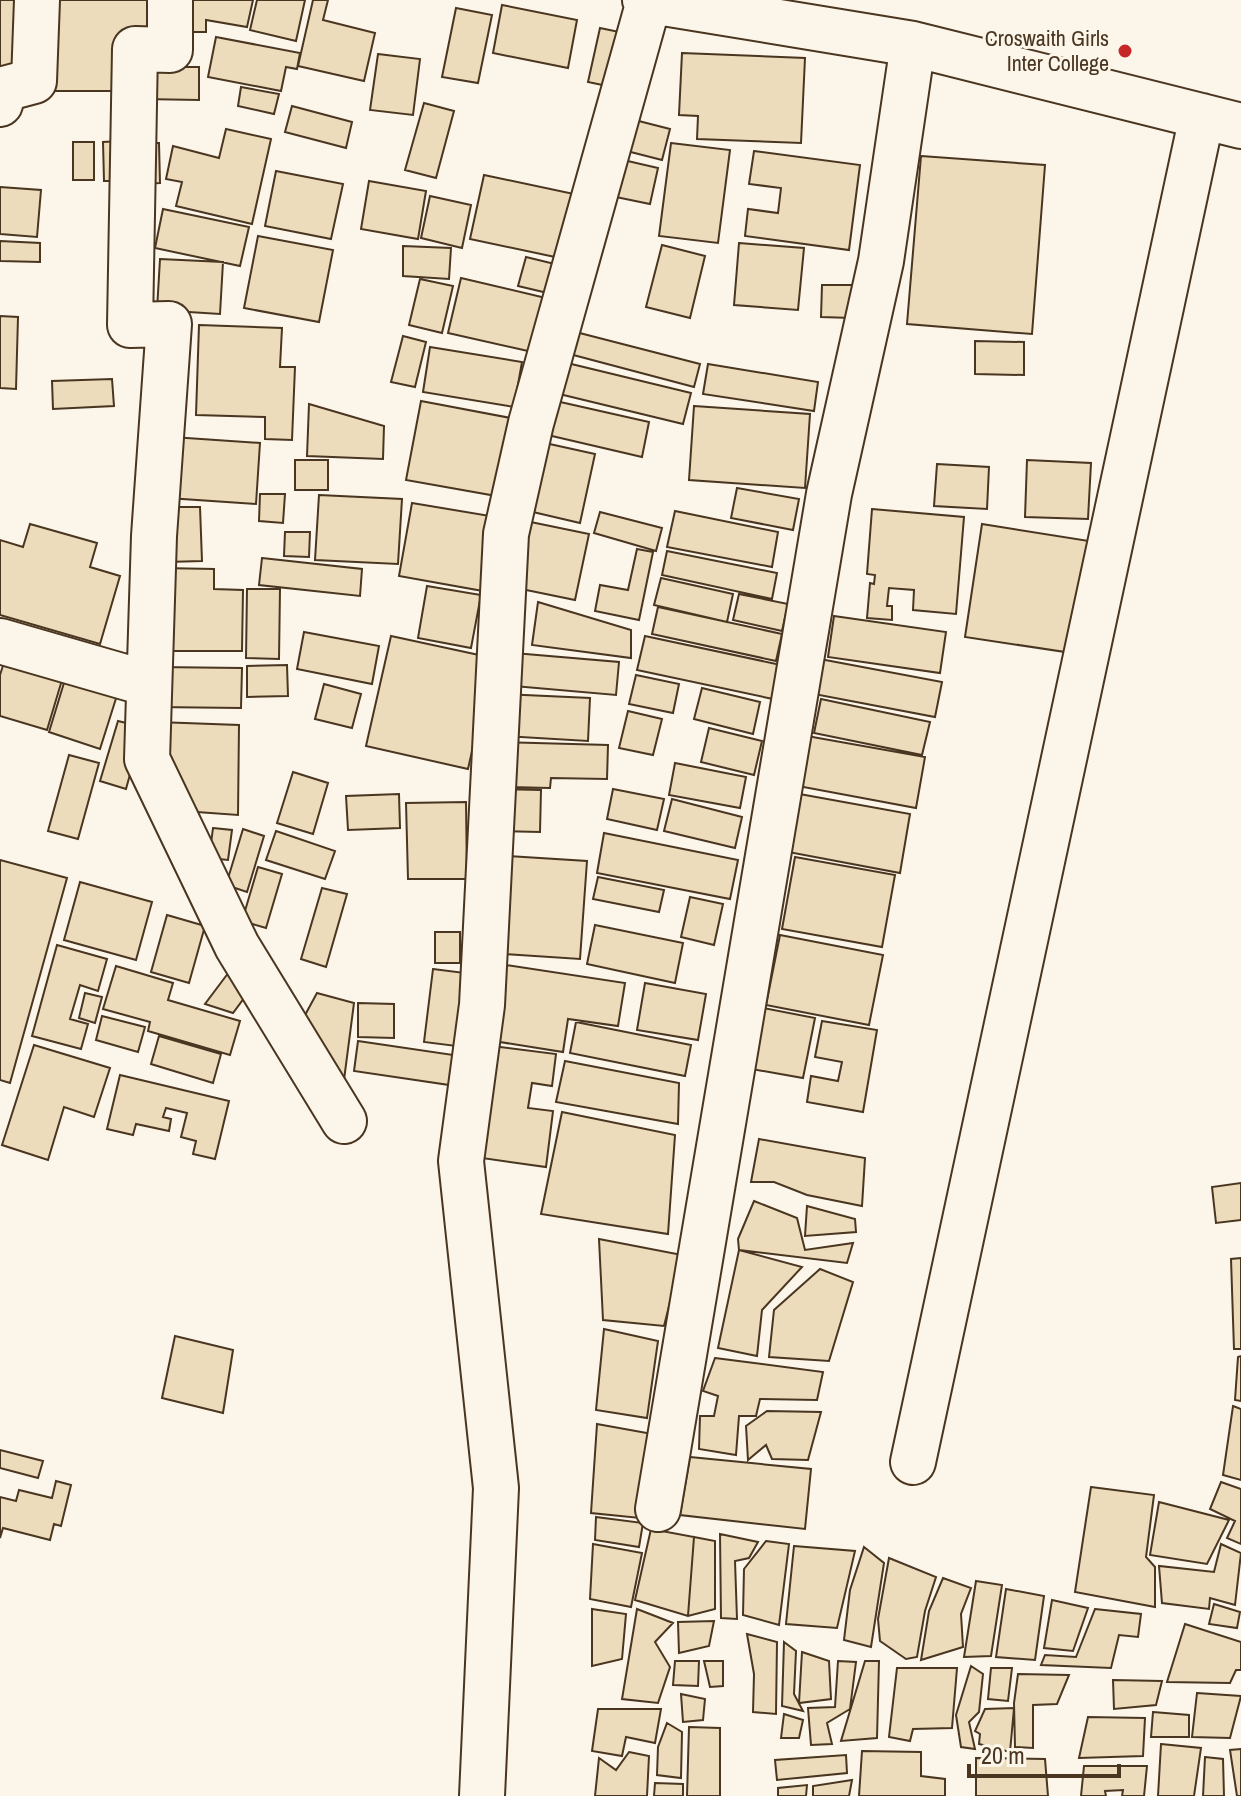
<svg xmlns="http://www.w3.org/2000/svg" width="1241" height="1796" font-family="'Archivo Narrow',sans-serif">
<rect width="100%" height="100%" fill="#fbf6e9"/>
<path fill="#ecdcbc" stroke="#4a3520" stroke-width="2" d="M0,0H46V73H0Z
M56,0H163L125,91H55Z
M181,0H253L247,27L206,20V32H180Z
M257,0H305L296,41L250,30Z
M313,0H328L323,20L375,33L364,81L298,66Z
M502,5L577,20L568,68L493,53Z
M456,8L492,15L478,83L442,77Z
M600,28L629,34L617,88L588,82Z
M216,37L300,53L297,69L286,67L281,91L208,77Z
M682,53L805,58L801,143L697,139L698,116L679,115Z
M378,54L420,59L413,115L370,110Z
M143,67H199V100L143,99Z
M241,87L279,94L274,114L238,106Z
M424,103L454,111L436,178L405,170Z
M292,106L352,122L346,148L285,132Z
M627,118L670,129L662,160L619,149Z
M226,129L271,139L252,224L176,206L182,182L166,179L173,146L219,158Z
M121,141V181H104L103,142Z
M73,142H94V180H73Z
M138,143H159L160,183L139,184Z
M671,143L730,150L718,243L659,236Z
M754,151L860,165L849,250L745,236L748,209L778,213L781,188L749,184Z
M921,156L1045,165L1032,334L907,324Z
M619,159L658,168L650,204L611,196Z
M276,171L343,184L331,239L265,226Z
M484,175L588,197L574,261L470,239Z
M369,181L426,191L418,239L361,229Z
M0,187L41,190L37,237L0,234Z
M430,196L471,205L462,248L421,238Z
M163,209L249,227L240,266L155,248Z
M258,236L333,250L319,322L244,308Z
M0,241L40,243V262L0,261Z
M739,243L804,248L798,310L734,305Z
M662,245L705,256L690,318L646,307Z
M403,246L451,248L449,279L403,276Z
M526,257L563,266L556,295L518,286Z
M160,259L223,262L220,314L157,310Z
M461,278L550,299L537,353L448,333Z
M420,279L453,286L442,333L409,325Z
M822,285H853L852,318L821,317Z
M0,316L18,317L16,389L0,388Z
M199,325L282,328L280,367H295L292,440L265,439V417L196,415Z
M568,330L700,364L694,387L562,352Z
M403,336L426,342L415,387L391,382Z
M975,341L1024,342V375L975,374Z
M430,347L522,362L514,407L423,392Z
M559,361L691,393L683,424L551,392Z
M708,364L818,382L814,411L703,394Z
M112,379L114,406L53,409L52,381Z
M547,399L649,422L642,457L539,433Z
M421,401L516,419L502,497L406,480Z
M309,404L384,426L383,459L307,456Z
M694,406L810,414L805,488L689,480Z
M172,437L260,443L256,504L168,498Z
M536,441L595,454L580,523L520,509Z
M295,460H328V490H295Z
M1027,460L1091,463L1088,519L1025,517Z
M937,464L989,467L987,509L934,506Z
M737,488L799,499L793,530L731,518Z
M260,494H285L283,523L259,521Z
M319,495L402,499L398,564L315,560Z
M412,503L496,517L483,591L399,576Z
M165,507H200L202,561L166,562Z
M872,509L964,517L956,614L913,610L914,590L889,588L887,606H892V620L867,618L870,583L874,584L875,575L867,574Z
M675,511L778,532L772,567L667,547Z
M600,512L662,528L656,551L594,533Z
M521,520L589,534L575,600L507,586Z
M30,524L97,543L90,567L120,576L100,644L0,615V540L23,547Z
M982,524L1089,541L1072,653L965,637Z
M285,532H310L309,557L284,556Z
M637,549L653,552L639,620L595,611L600,585L628,590Z
M667,551L777,573L772,599L662,575Z
M262,558L362,569L360,596L259,585Z
M160,568L214,569V589L243,590L242,651H160Z
M661,578L733,594L727,622L654,605Z
M427,586L481,595L471,648L418,638Z
M247,589H280L279,659L246,658Z
M739,594L788,604L782,631L733,620Z
M538,602L631,630V658L532,645Z
M658,607L782,634L776,661L652,634Z
M834,616L946,632L940,673L828,657Z
M304,632L379,646L372,684L297,669Z
M391,636L493,658L468,769L366,746Z
M645,636L781,665L773,699L637,670Z
M503,652L619,662L616,695L501,685Z
M7,653L65,670L47,730L0,716V675Z
M820,659L942,682L935,717L814,694Z
M287,665L288,696L247,697V666Z
M156,667L242,668L241,708L156,707Z
M67,673L119,689L100,749L49,732Z
M636,675L679,684L673,713L629,704Z
M324,684L361,694L352,728L315,719Z
M702,688L760,702L753,734L694,719Z
M505,694L590,698L588,741L502,736Z
M821,699L930,722L922,755L814,733Z
M628,711L662,719L653,755L619,748Z
M118,721L143,727L126,789L100,781Z
M157,722L239,725L238,815L183,811Z
M709,728L762,741L754,775L701,762Z
M807,736L925,757L916,808L798,786Z
M502,742L608,745L607,779L551,778L550,788L502,787Z
M69,755L99,763L78,839L48,831Z
M675,763L746,777L740,808L669,795Z
M293,772L328,783L313,834L277,823Z
M496,789L541,790L540,832L495,831Z
M613,789L664,799L657,830L607,819Z
M794,793L910,814L900,873L783,851Z
M399,794L400,828L348,830L346,796Z
M672,799L742,817L735,848L664,831Z
M466,802L467,879H408L406,803Z
M213,828L232,830L228,860L209,858Z
M243,829L264,836L247,892L226,885Z
M276,831L335,851L325,879L266,860Z
M604,833L738,860L730,899L597,873Z
M494,855L587,861L580,959L487,953Z
M795,857L895,875L882,947L782,929Z
M0,860L67,878L10,1083L0,1080Z
M258,867L282,874L266,928L242,921Z
M598,877L664,890L659,912L593,899Z
M80,882L152,902L136,960L64,940Z
M322,888L347,894L326,967L301,959Z
M690,897L723,904L714,945L681,937Z
M167,915L205,926L189,983L151,972Z
M595,925L683,943L675,983L587,964Z
M435,932H460V963H435Z
M780,935L883,955L869,1025L766,1005Z
M57,945L107,959L98,991L80,985L70,1019L88,1024L81,1049L32,1036Z
M499,964L625,983L618,1026L568,1019L563,1052L487,1040Z
M116,966L173,983L168,1000L240,1021L230,1055L148,1031L150,1022L103,1009Z
M232,968L250,990L233,1013L205,1004Z
M433,969L473,974L464,1047L424,1042Z
M645,983L706,994L698,1040L637,1030Z
M85,993L102,997L95,1023L79,1018Z
M317,993L354,1003L344,1080L298,1028Z
M358,1003L394,1004V1038L358,1037Z
M758,1007L815,1018L803,1078L746,1068Z
M102,1016L145,1027L138,1052L96,1040Z
M822,1021L877,1030L863,1112L807,1102L811,1076L838,1081L842,1062L815,1057Z
M576,1022L691,1045L685,1076L570,1053Z
M159,1036L221,1054L213,1083L151,1064Z
M358,1041L467,1057L463,1087L354,1071Z
M34,1045L110,1068L94,1117L64,1107L48,1160L2,1145Z
M484,1045L556,1054L552,1086L532,1083L528,1108L553,1111L546,1167L468,1156Z
M565,1061L679,1083L678,1124L556,1102Z
M120,1075L229,1101L215,1159L193,1154L196,1141L181,1137L187,1113L166,1108L163,1117L171,1119L169,1131L136,1124L133,1135L107,1129Z
M562,1112L675,1135L668,1234L541,1214Z
M759,1139L865,1158L862,1206L807,1195L774,1182H751Z
M1241,1183V1220L1216,1223L1212,1187Z
M754,1201L797,1218L805,1250L853,1243L847,1263L739,1250L738,1239Z
M807,1206L855,1219L856,1232L805,1236Z
M599,1239L682,1255L664,1326L603,1320Z
M739,1250L802,1267L762,1310L757,1356L718,1348Z
M1241,1258V1349H1234L1231,1259Z
M820,1269L853,1282L829,1361L769,1357L774,1310Z
M604,1329L658,1341L647,1418L596,1410Z
M175,1336L233,1350L223,1413L162,1398Z
M1241,1356V1401L1235,1400L1238,1357Z
M715,1358L823,1372L817,1400L760,1399L756,1416H739L736,1455L699,1449L700,1416H714L718,1396L703,1391Z
M1233,1406L1241,1409V1480L1223,1475Z
M767,1411L821,1412L808,1460L772,1459L766,1445L748,1460L746,1426Z
M597,1424L658,1435L640,1518L591,1513Z
M0,1450L43,1461L38,1478L0,1468Z
M690,1457L811,1469L805,1529L680,1515Z
M56,1481L71,1485L61,1526L54,1524L50,1540L3,1528L0,1538V1497L16,1501L19,1490L52,1498Z
M1221,1482L1241,1489V1544L1227,1538L1235,1521L1210,1509Z
M1091,1487L1154,1495L1146,1557L1155,1567V1607L1075,1592Z
M1159,1502L1229,1520L1207,1564L1150,1555Z
M596,1517L643,1523L639,1547L595,1540Z
M651,1529L694,1537L688,1616L635,1600Z
M720,1534L758,1542L749,1558L735,1561L737,1619L721,1618Z
M694,1537L715,1541V1609L688,1616Z
M766,1541L789,1544L779,1625L743,1615L744,1569Z
M593,1544L642,1553L631,1607L590,1599Z
M1221,1544L1241,1553L1235,1605L1210,1598L1209,1609L1162,1603L1159,1566L1214,1572Z
M794,1546L855,1551L837,1628L786,1624Z
M864,1547L884,1563L871,1647L844,1640L850,1590Z
M889,1558L936,1577L925,1611L917,1657L906,1659L880,1641L878,1619Z
M943,1578L971,1588L961,1614L963,1647L921,1660L929,1611Z
M976,1581L1002,1585L991,1656L964,1657Z
M1006,1589L1044,1596L1035,1660L996,1657Z
M1052,1600L1088,1608L1073,1651L1044,1648Z
M1214,1604L1240,1612L1237,1628L1209,1624Z
M592,1609L626,1614L622,1659L592,1666Z
M637,1609L673,1623L655,1642L670,1667L658,1703L622,1699Z
M1095,1609L1141,1614L1138,1637L1119,1635L1111,1668L1041,1665L1045,1655L1076,1657Z
M714,1621L709,1646L679,1653L678,1622Z
M1185,1624L1241,1642V1670H1236L1230,1683L1167,1682Z
M747,1634L777,1642L776,1714L753,1712L754,1674Z
M784,1642L796,1651L794,1694L803,1711L782,1706Z
M802,1652L829,1661L831,1699L799,1703Z
M675,1661H699L698,1686L673,1685Z
M704,1661H723V1686L710,1687Z
M838,1661L856,1662L850,1709L827,1723L832,1744L811,1745L808,1708L835,1707Z
M865,1661H879L877,1738L841,1741Z
M971,1666L983,1674L979,1712L969,1722L975,1749L961,1747L956,1715Z
M897,1668H957L952,1728L913,1729L910,1741L889,1737Z
M991,1668H1012L1008,1701L988,1699Z
M1018,1674L1069,1675L1057,1704L1033,1705V1748L1015,1747L1014,1703Z
M1113,1680L1162,1681L1156,1705L1114,1709Z
M1197,1693L1241,1696L1230,1738L1192,1737Z
M681,1694L705,1699L703,1720L683,1722Z
M1014,1708L1010,1752L979,1744L980,1734L975,1731L985,1709Z
M598,1709H661L655,1743L626,1737L622,1756L592,1751Z
M1153,1712L1189,1715V1737H1151Z
M784,1714L803,1720L799,1738H781Z
M1088,1717L1145,1718L1143,1756L1079,1758Z
M667,1723L682,1732L681,1778L657,1775L658,1747Z
M689,1727L720,1728V1796H687Z
M1161,1744L1201,1748L1194,1796H1158Z
M1241,1749V1796H1237L1230,1750Z
M862,1751L921,1752V1776L945,1779V1796H859Z
M629,1752L649,1756L647,1796H595L599,1758L616,1770Z
M846,1755L847,1773L777,1780L775,1760Z
M1205,1757L1223,1759L1224,1796H1203Z
M976,1758L1045,1759L1048,1796H976Z
M1084,1766H1147L1144,1796H1122L1123,1790L1105,1791L1106,1796H1081Z
M852,1780L849,1796H813V1786Z
M655,1783L683,1784V1796H654Z
M807,1785L806,1796H778V1788Z"/>
<g fill="none" stroke-linecap="round" stroke-linejoin="round">
<g stroke="#4a3520" stroke-width="48">
<path id="minor" d="M170,0V50L135,49L130,325L169,324L154,536L147,759L237,946L344,1121
M645,0L913,44L1241,126
M0,104L4,89L34,81L37,0
M0,641L149,684
M913,1462L1202,116
M658,1509L829,494L881,261L913,44
M482,1796L496,1488L461,1161L482,1005L506,534L531,423L649,1"/>
</g>
<use href="#minor" stroke="#fbf6e9" stroke-width="44"/>
</g>
<circle fill="#c62828" stroke="#fbf6e9" stroke-width="3" cx="1125" cy="51" r="8"/>
<g text-anchor="middle" dominant-baseline="central" stroke-width="6" stroke-linejoin="round" paint-order="stroke">
<g font-size="22" fill="#4a3520" stroke="#fbf6e9" text-anchor="end">
<text x="1109" y="38">Croswaith Girls<tspan x="1109" dy="25">Inter College</tspan></text>
</g>
</g>
<path d="M969 1764v12h150v-12" fill="none" stroke="#4a3520" stroke-width="4"/>
<text x="981" y="1764" font-size="24" fill="#4a3520" stroke="#fbf6e9" stroke-width="6" paint-order="stroke">20 m</text>
</svg>
